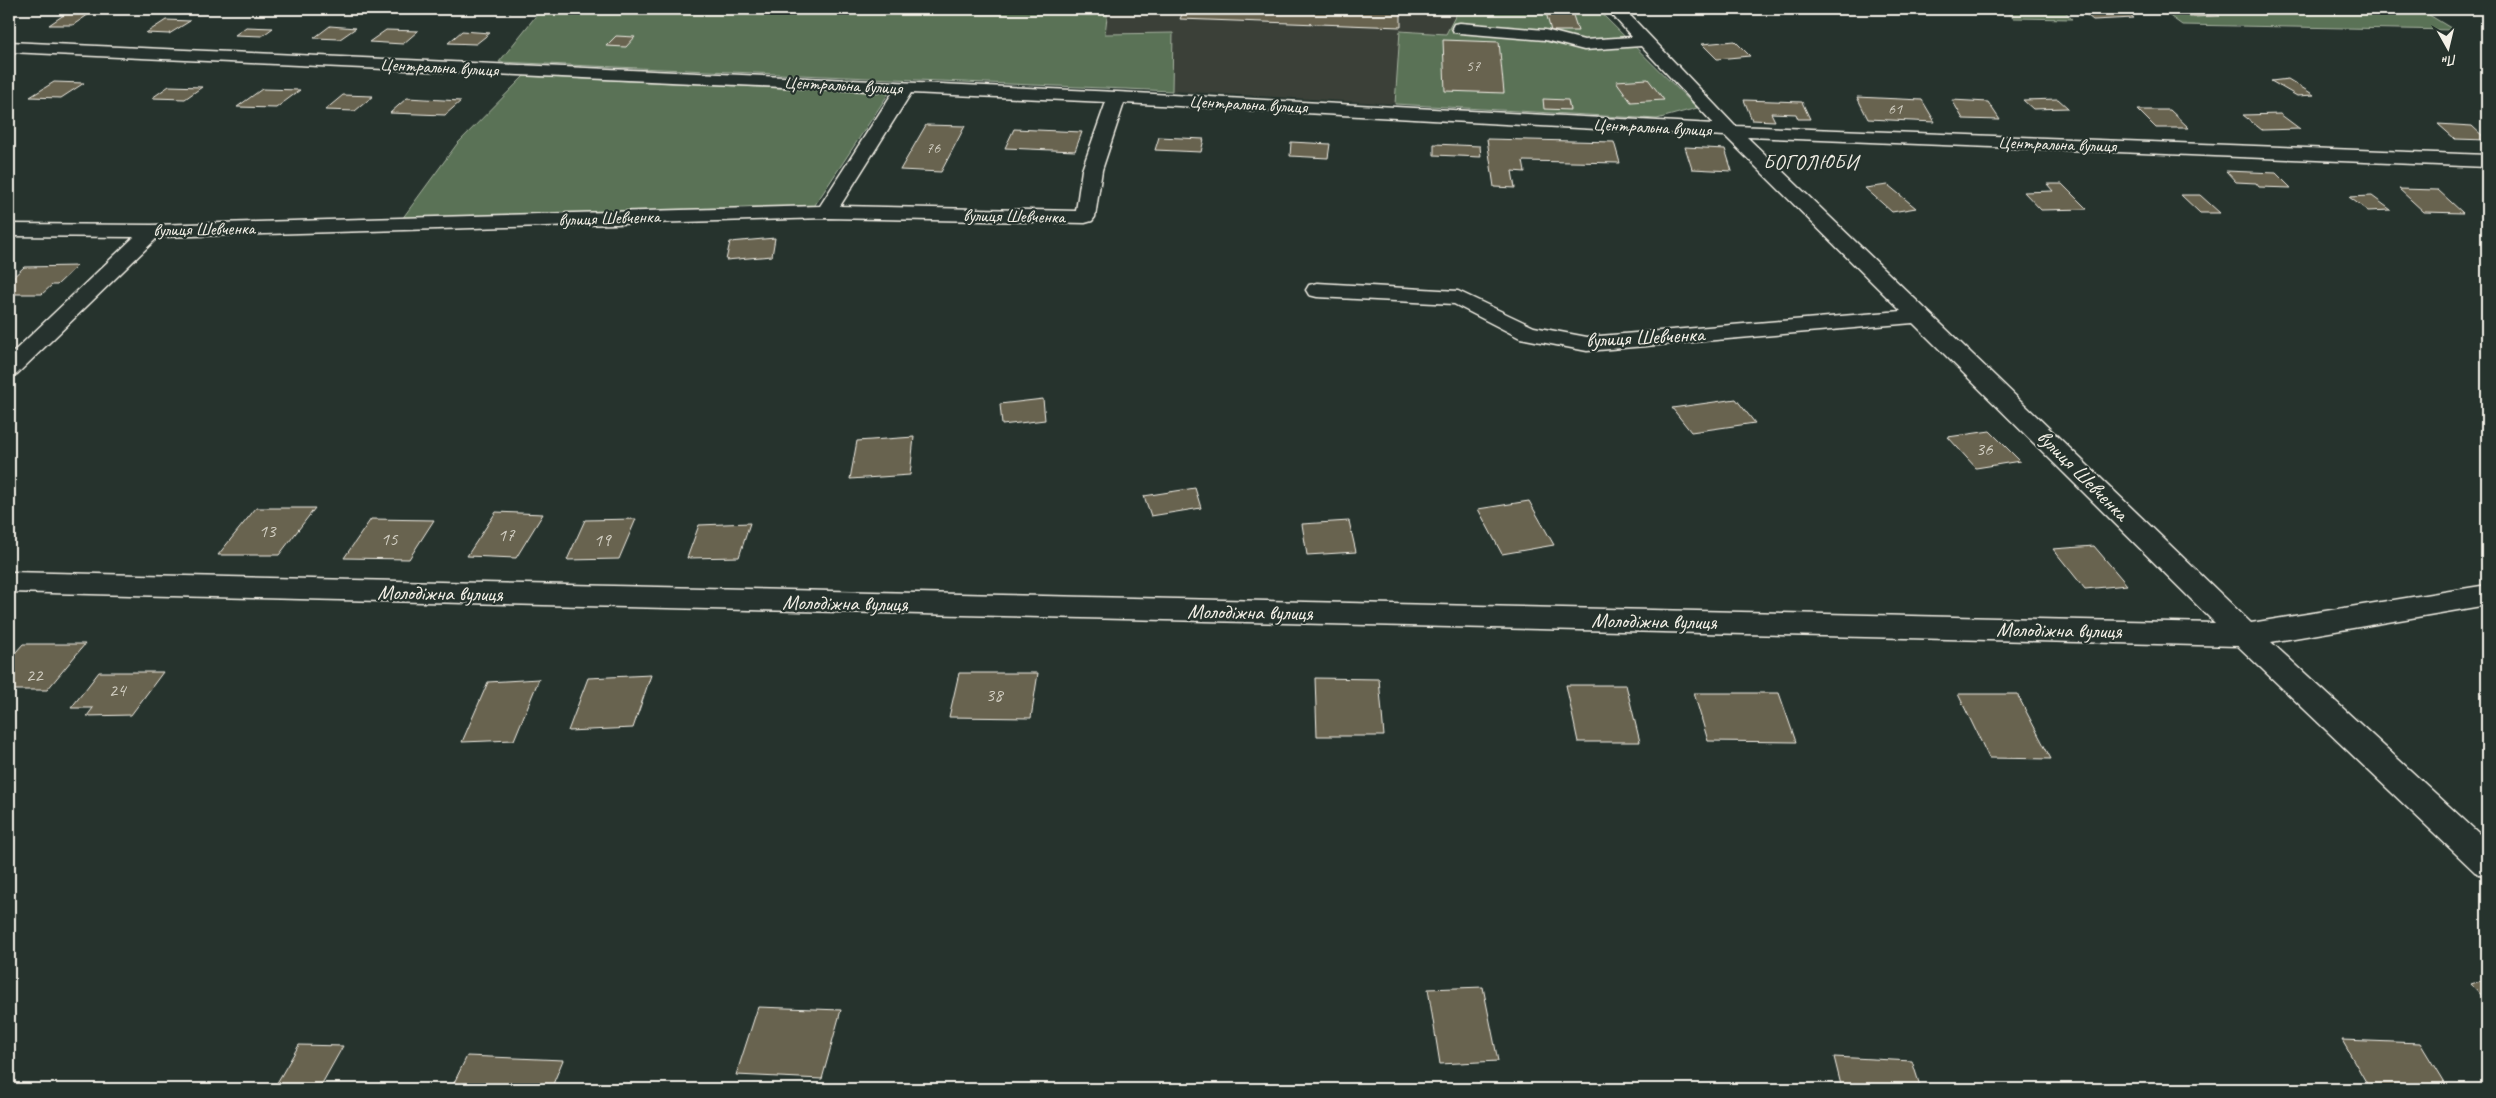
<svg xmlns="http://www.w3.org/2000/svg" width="2496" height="1098" font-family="Caveat,sans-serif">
<rect width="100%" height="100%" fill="#26332d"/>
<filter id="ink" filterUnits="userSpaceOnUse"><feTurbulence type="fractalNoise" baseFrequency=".02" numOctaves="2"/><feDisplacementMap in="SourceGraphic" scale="10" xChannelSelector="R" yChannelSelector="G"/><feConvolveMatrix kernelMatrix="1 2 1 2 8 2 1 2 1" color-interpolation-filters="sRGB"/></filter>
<g filter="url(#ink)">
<path fill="#3a4138" d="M1108,9H1459L1446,34L1400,31L1395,104L1172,91L1173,33L1105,34Z"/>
<path fill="#5a7257" stroke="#a7b2a0" d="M435,9H1108L1105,34L1173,33L1172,91L499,62L539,12Z
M1459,9H1597L1697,108L1657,119L1395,104L1400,31L1446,34Z
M2004,9H2063L2072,19L2014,18Z
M2160,9H2456L2421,10L2454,30L2182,25Z
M524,76L889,93L813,208L402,219L457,144Z"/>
<path fill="#686350" stroke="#f4f1e8" d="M1184,9H1401V27L1180,19Z
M1545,9H1571L1578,31H1551Z
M2079,9H2121L2134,18L2093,20Z
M2177,9H2209L2220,16L2190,17Z
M71,10H95L73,25H49Z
M166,20L190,21L169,34L146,33Z
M330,26L356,28L340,39L314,38Z
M246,27L273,28L262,36L235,35Z
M386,30L418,31L403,44L369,42Z
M462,31L490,33L476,44L448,43Z
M616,36L635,37L626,47L606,46Z
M1443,40L1499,42L1504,93L1445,91Z
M1735,41L1750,56L1717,59L1702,44Z
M1648,79L1664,100L1631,102L1616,81Z
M2288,79L2314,95L2297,96L2271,81Z
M54,82L84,83L61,98L30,97Z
M169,86L202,87L185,99L152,98Z
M262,89L300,90L276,108L237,107Z
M343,95L373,96L355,111L325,110Z
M1857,97L1922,100L1935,122L1868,119Z
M407,98L461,101L445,115L390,113Z
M1543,99L1568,100L1570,110L1544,109Z
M2058,99L2068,108L2033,109L2023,100Z
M1744,100L1802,102L1810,119H1798L1796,114L1771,113L1775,121L1752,120Z
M1952,100L1988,102L2000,120L1963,119Z
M2138,110H2170L2189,128H2156Z
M2280,114L2300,129L2262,130L2243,115Z
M2438,124L2472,126L2487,140L2455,139Z
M926,125L965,126L941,172L900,170Z
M1014,129L1082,132L1075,151L1005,148Z
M1159,137L1204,139L1201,152L1155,150Z
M1487,139L1614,142L1620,163L1523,161L1525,172L1512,171L1515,188L1494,187Z
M1291,142L1330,144L1328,158L1290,156Z
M1434,144L1480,146L1481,157L1434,155Z
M1685,147L1725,149L1732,171L1692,169Z
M2226,171L2276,173L2291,188L2259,187L2256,183L2236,182Z
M2047,184H2062L2087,209L2041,210L2024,192L2053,191Z
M1888,185L1916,208L1892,212L1865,188Z
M2399,189L2438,190L2463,213L2424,212Z
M2181,195H2200L2220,213H2200Z
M2372,196L2391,210L2368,211L2349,197Z
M775,238L772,256L726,260L730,242Z
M77,266L57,285H52L42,294H9V281L24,267Z
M1043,399L1045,420L1002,425L1000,404Z
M1736,399L1755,423L1691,432L1672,408Z
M1990,431L2020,461L1976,468L1948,437Z
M914,437L910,475L850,479L857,441Z
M1195,488L1201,508L1151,516L1144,496Z
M1529,501L1554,545L1502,554L1478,509Z
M256,508H315L279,555H218Z
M496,512L543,514L516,558L467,556Z
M371,519L434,520L409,559L344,558Z
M636,519L619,559L567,560L585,520Z
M1349,521L1356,552L1307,555L1302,524Z
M750,523L739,557L687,558L699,525Z
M2094,546L2127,585L2085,589L2053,549Z
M23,644H85L47,690H9V660Z
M99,672H163L131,715L87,716L93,708H71Z
M959,673H1038L1031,718L949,717Z
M651,675L633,728L568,731L588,678Z
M1315,678L1379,679L1384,736H1317Z
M539,679L514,740L462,742L488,682Z
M1566,685H1626L1640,742H1578Z
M1694,693H1779L1796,742L1708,741Z
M1958,694H2017L2051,759L1989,758Z
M2487,979V1001L2471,984Z
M1483,987L1498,1061L1440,1064L1428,989Z
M758,1007L841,1010L822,1079L736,1075Z
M2342,1040L2420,1043L2448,1089H2370Z
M299,1045L343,1046L319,1089L274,1088Z
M467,1056L563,1060L551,1089H451Z
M1834,1057L1912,1061L1921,1089H1842Z"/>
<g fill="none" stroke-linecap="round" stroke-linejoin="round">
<g stroke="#f4f1e8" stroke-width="3">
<path id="minor" d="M1607,9H1624L1735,126L2487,155V167L1747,137L2251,623L2487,585V605L2271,642L2487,841V877L2475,872L2238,646L9,592V572L2215,623L1913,323L1587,351L1520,338L1454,304L1317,297L1309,295L1306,290L1309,285L1317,283L1458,291L1534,327L1587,337L1901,311L1725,136L1124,103L1102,170L1095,217L1092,221L1085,223L826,218L158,237L17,374L9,376V356L134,237L9,236V224L152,225L820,206L893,92L9,52V42L1117,92L1714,124L1641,46L1584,50L1545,40L1460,33L1454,32L1452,28L1454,24L1460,23L1545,30L1584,40L1632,37ZM911,93L1106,102L1082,170L1076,211L840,206Z"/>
</g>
<path stroke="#f4f1e8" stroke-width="2" stroke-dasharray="2.5 2.5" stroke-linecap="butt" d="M1807,9L2020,11L2023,9"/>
<use href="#minor" fill="#26332d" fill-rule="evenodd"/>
</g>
</g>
<g text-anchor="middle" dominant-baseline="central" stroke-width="4.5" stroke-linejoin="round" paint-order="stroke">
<g font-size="16" fill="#d1cec2">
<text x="1473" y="66">57</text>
<text x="1895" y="109">61</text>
<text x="933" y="148">76</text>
</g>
<g font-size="18" fill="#f4f1e8" stroke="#26332d">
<text transform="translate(439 67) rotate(3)">Центральна вулиця</text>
<text transform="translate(843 85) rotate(3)">Центральна вулиця</text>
<text transform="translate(1248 104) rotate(3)">Центральна вулиця</text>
<text transform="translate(1652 127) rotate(3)">Центральна вулиця</text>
<text transform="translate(2057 144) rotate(2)">Центральна вулиця</text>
<text transform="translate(1014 216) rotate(1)">вулиця Шевченка</text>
<text transform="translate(609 218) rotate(-2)">вулиця Шевченка</text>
<text transform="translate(204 229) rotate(-1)">вулиця Шевченка</text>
</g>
<g font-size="19" fill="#d1cec2">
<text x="1984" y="449">36</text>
<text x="267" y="531">13</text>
<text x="506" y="535">17</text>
<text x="389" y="539">15</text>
<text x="602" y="540">19</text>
<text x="34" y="675">22</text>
<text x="117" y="690">24</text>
<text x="994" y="695">38</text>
</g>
<g font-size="20" letter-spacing="1" fill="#f4f1e8" stroke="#26332d">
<text x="1811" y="162">БОГОЛЮБИ</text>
</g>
<g font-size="21" fill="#f4f1e8" stroke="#26332d">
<text transform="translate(1645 337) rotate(-3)">вулиця Шевченка</text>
<text transform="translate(2083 475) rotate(45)">вулиця Шевченка</text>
<text transform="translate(440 593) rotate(1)">Молодіжна вулиця</text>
<text transform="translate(845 603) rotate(1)">Молодіжна вулиця</text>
<text transform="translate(1250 612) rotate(1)">Молодіжна вулиця</text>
<text transform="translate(1654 621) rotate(1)">Молодіжна вулиця</text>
<text transform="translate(2059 630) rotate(1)">Молодіжна вулиця</text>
</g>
</g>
<rect width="2496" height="1098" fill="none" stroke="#26332d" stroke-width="30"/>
<rect x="15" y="15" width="2466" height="1068" fill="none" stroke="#f4f1e8" stroke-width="2" filter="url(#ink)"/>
<g transform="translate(2448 48) rotate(172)" stroke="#26332d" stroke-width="4" paint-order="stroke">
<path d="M0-4L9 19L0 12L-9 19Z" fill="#f4f1e8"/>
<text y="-8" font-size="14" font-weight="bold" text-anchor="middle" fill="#f4f1e8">Пн</text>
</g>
</svg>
